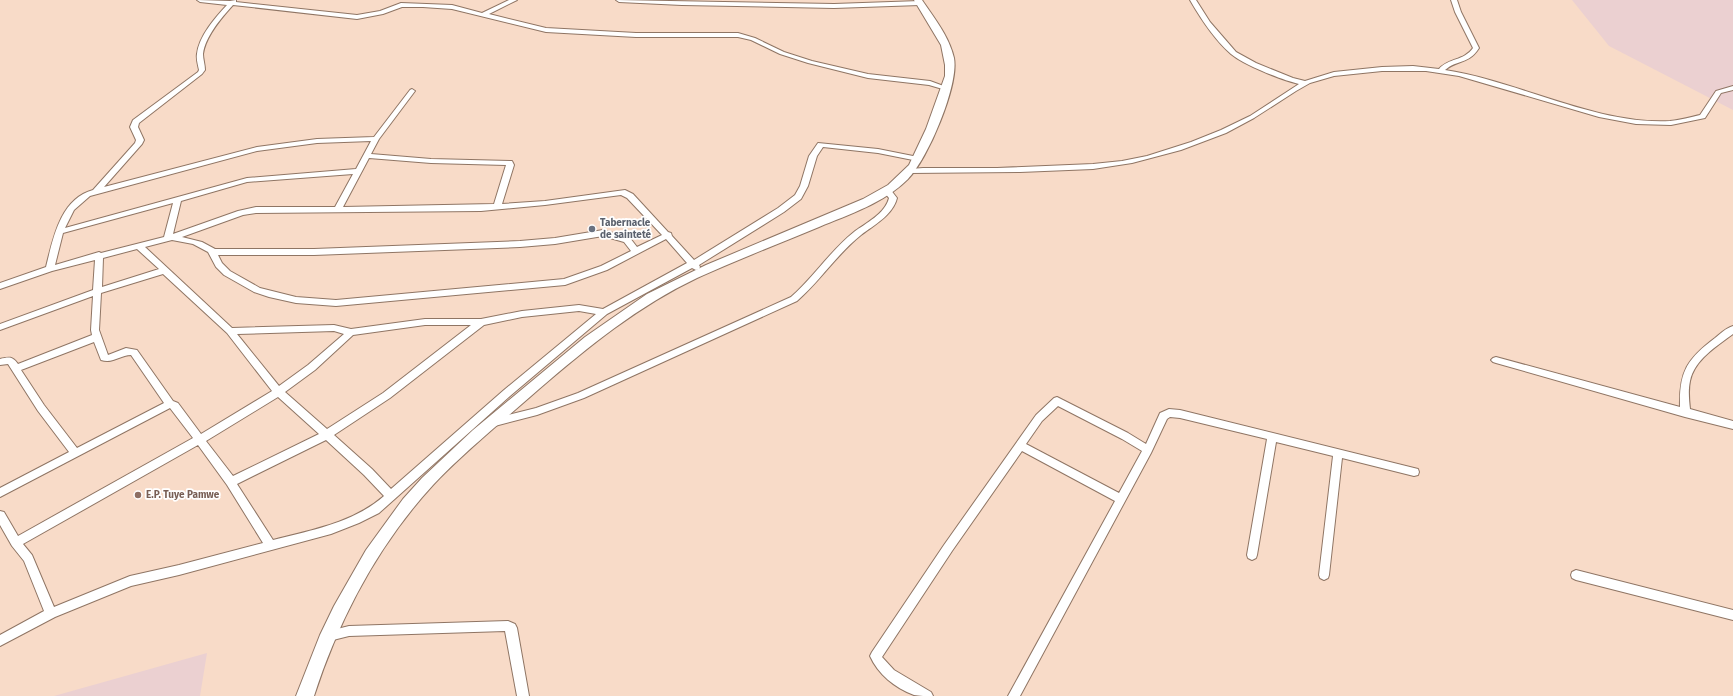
<svg xmlns="http://www.w3.org/2000/svg" width="1733" height="696" font-family="'Fira Sans',sans-serif">
<rect width="100%" height="100%" fill="#f8dbc8"/>
<path fill="#ebd0d1" d="M1572,0H1733V110L1609,46Z
M207,653L200,696H54Z"/>
<g fill="none" stroke-linecap="round" stroke-linejoin="round">
<g stroke="#8f7564" stroke-width="2">
<path id="minor" d="M197,0L230,1L236,0V2L357,15L380,11L401,3L452,5L482,13L509,0H517L489,14L546,28L636,33H738L755,38L784,52L812,61L868,74L930,81L949,88L946,90L929,85L868,78L808,63L780,54L751,40L738,37H636L546,32L452,9L423,7H402L383,14L357,19L233,5C221,18 205,37 203,54C203,59 205,65 205,70L202,74L139,123L138,127L144,140L142,144L104,187L257,147L317,139L374,137L410,90L412,89L415,91L379,139L371,154L431,159L512,161L514,165L502,204L545,201L625,190L633,194L668,232L671,233L672,236L694,260L778,208L795,195L800,186L809,156L818,143L878,149L918,157L922,159L918,161L878,153L823,147L817,156L808,186L801,199L784,212L699,265L700,267L699,269L696,270L692,268L607,314L510,396L379,513L359,523L331,534L179,575L131,586L55,617L0,646V635L44,611L24,561L12,546L0,525V511L4,512L18,536L193,438L170,408L0,497V488L69,452L38,411L8,364L0,365V359C9,357 12,356 18,364L92,335L91,330L93,296L0,330V324L93,290L95,260L52,271L0,289V283L46,267C53,239 60,199 93,190L135,143L136,140L130,127L133,120L198,72L199,70C198,65 196,59 197,54C199,36 215,18 227,5L200,2ZM371,141L356,169L247,178L65,228L74,210L90,196L257,151L317,143ZM369,158L431,163L506,165L494,204L343,207ZM353,174L335,207H256L238,211L173,234L181,201L247,182ZM621,195L627,198L662,235L637,247L630,238L603,230L555,238L520,241L314,249H215L202,242L182,237L243,215L256,213L481,211L545,205ZM173,203L164,237L101,253L99,252L55,265L63,233ZM603,236L624,242L631,251L601,266L564,279L336,300L296,297L260,288L230,271L222,263L218,255H314L520,247L555,244ZM666,239L687,263L603,309L579,305L522,311L481,319H425L351,329L334,325L232,328L145,247L172,240L193,244L208,252L216,267L224,275L254,292L269,297L296,303L336,306L565,285L607,270ZM137,249L159,269L102,287L103,258ZM163,274L227,333L272,391L201,434L178,403L173,401L137,350L126,348L108,355L99,330L101,293ZM579,311L596,314L504,390L391,489L372,469L334,435L390,398L484,325L522,317ZM425,325H471L383,393L327,429L285,392L315,370L353,335ZM334,331L344,334L308,365L279,386L237,334ZM94,342L101,360C113,364 120,355 131,355L164,403L77,448L44,405L21,370ZM278,397L319,434L233,476L206,441ZM326,440L364,475L384,496C353,523 312,530 273,540L237,484ZM198,445L227,485L263,543L179,565L130,576L54,607L32,555L23,544Z
M616,0L834,4L920,1L923,3L920,5L834,8L682,5L619,2Z
M1190,0H1196L1210,22L1236,52L1256,63L1293,78L1305,81L1334,72L1382,67L1413,66L1439,69C1448,58 1464,61 1473,48L1455,12L1451,0H1457L1461,12L1479,48C1468,65 1458,59 1445,70C1518,81 1596,125 1670,121C1680,120 1691,117 1700,115L1716,91L1733,86V90L1721,93L1705,118L1671,125L1636,124L1599,117L1459,76L1426,71H1382L1334,76L1310,83L1296,91L1254,118L1226,133L1181,150L1132,163L1093,169L1020,172L910,173L906,171L910,169L923,168H997L1093,164L1122,161L1147,156L1191,142L1221,130L1250,116L1299,84C1282,80 1244,65 1231,54C1214,39 1201,19 1190,0Z
M884,189H890L897,198C893,215 874,225 861,235C837,254 820,281 797,301L584,398L537,415L491,427L488,426L486,423L488,420L536,408L578,393L791,297C814,277 830,251 854,232C866,223 885,214 889,198L883,191Z
M1733,326V334C1717,346 1694,360 1690,381C1688,390 1689,400 1690,409L1733,421V429L1685,417L1496,363L1493,362L1491,360L1493,358L1496,357L1680,407C1679,372 1687,359 1715,338C1720,334 1726,328 1733,326Z
M1057,397L1128,433L1146,444L1160,413L1169,409L1180,410L1414,468L1418,469L1419,472L1418,475L1414,476L1342,458L1329,575L1328,578L1324,580L1320,578L1319,575L1333,456L1276,442L1257,555L1256,558L1252,560L1248,558L1247,555L1267,439L1180,418L1170,417L1167,419L1151,453L1020,696H1008L1115,501L1022,451L952,551L882,657L894,670L931,692L933,696C927,696 919,696 914,695C895,688 878,674 870,656L872,652L944,545L1036,415L1054,398ZM1058,406L1122,439L1142,451L1119,493L1026,444L1042,421Z
M1576,570L1733,610V620L1576,580L1572,578L1571,575L1572,572Z
M508,621L515,624L517,628L529,696H517L505,631L349,636L329,641L325,640L323,636L325,632L349,626Z"/>
</g>
<g stroke="#8f7564" stroke-width="2">
<path id="secondary" d="M914,0H922C934,18 949,36 954,58C959,85 928,159 908,179C884,203 850,214 819,227C778,244 737,260 697,278C638,306 588,347 539,389C503,421 466,450 433,485C378,545 339,619 314,696H296L320,635L334,606L366,550L403,499L422,478L473,430L585,337L647,294L706,265L863,199L888,185L909,165L926,129L945,76V65L941,45Z"/>
</g>
<use href="#minor" fill="#fff" fill-rule="evenodd"/>
<use href="#secondary" fill="#fff" fill-rule="evenodd"/>
</g>
<circle fill="#6b7280" stroke="#fff" stroke-width="1.5" cx="592" cy="229" r="4"/>
<circle fill="#8d6e63" stroke="#fff" stroke-width="1.5" cx="138" cy="495" r="4"/>
<g text-anchor="middle" dominant-baseline="central" stroke-width="3.5" stroke-linejoin="round" paint-order="stroke">
<g font-size="10" font-weight="bold" fill="#5b616d" stroke="#fff" text-anchor="start">
<text x="600" y="223">Tabernacle<tspan x="600" dy="12">de sainteté</tspan></text>
</g>
<g font-size="10" font-weight="bold" fill="#785e54" stroke="#fff" text-anchor="start">
<text x="146" y="495">E.P. Tuye Pamwe</text>
</g>
</g>
</svg>
